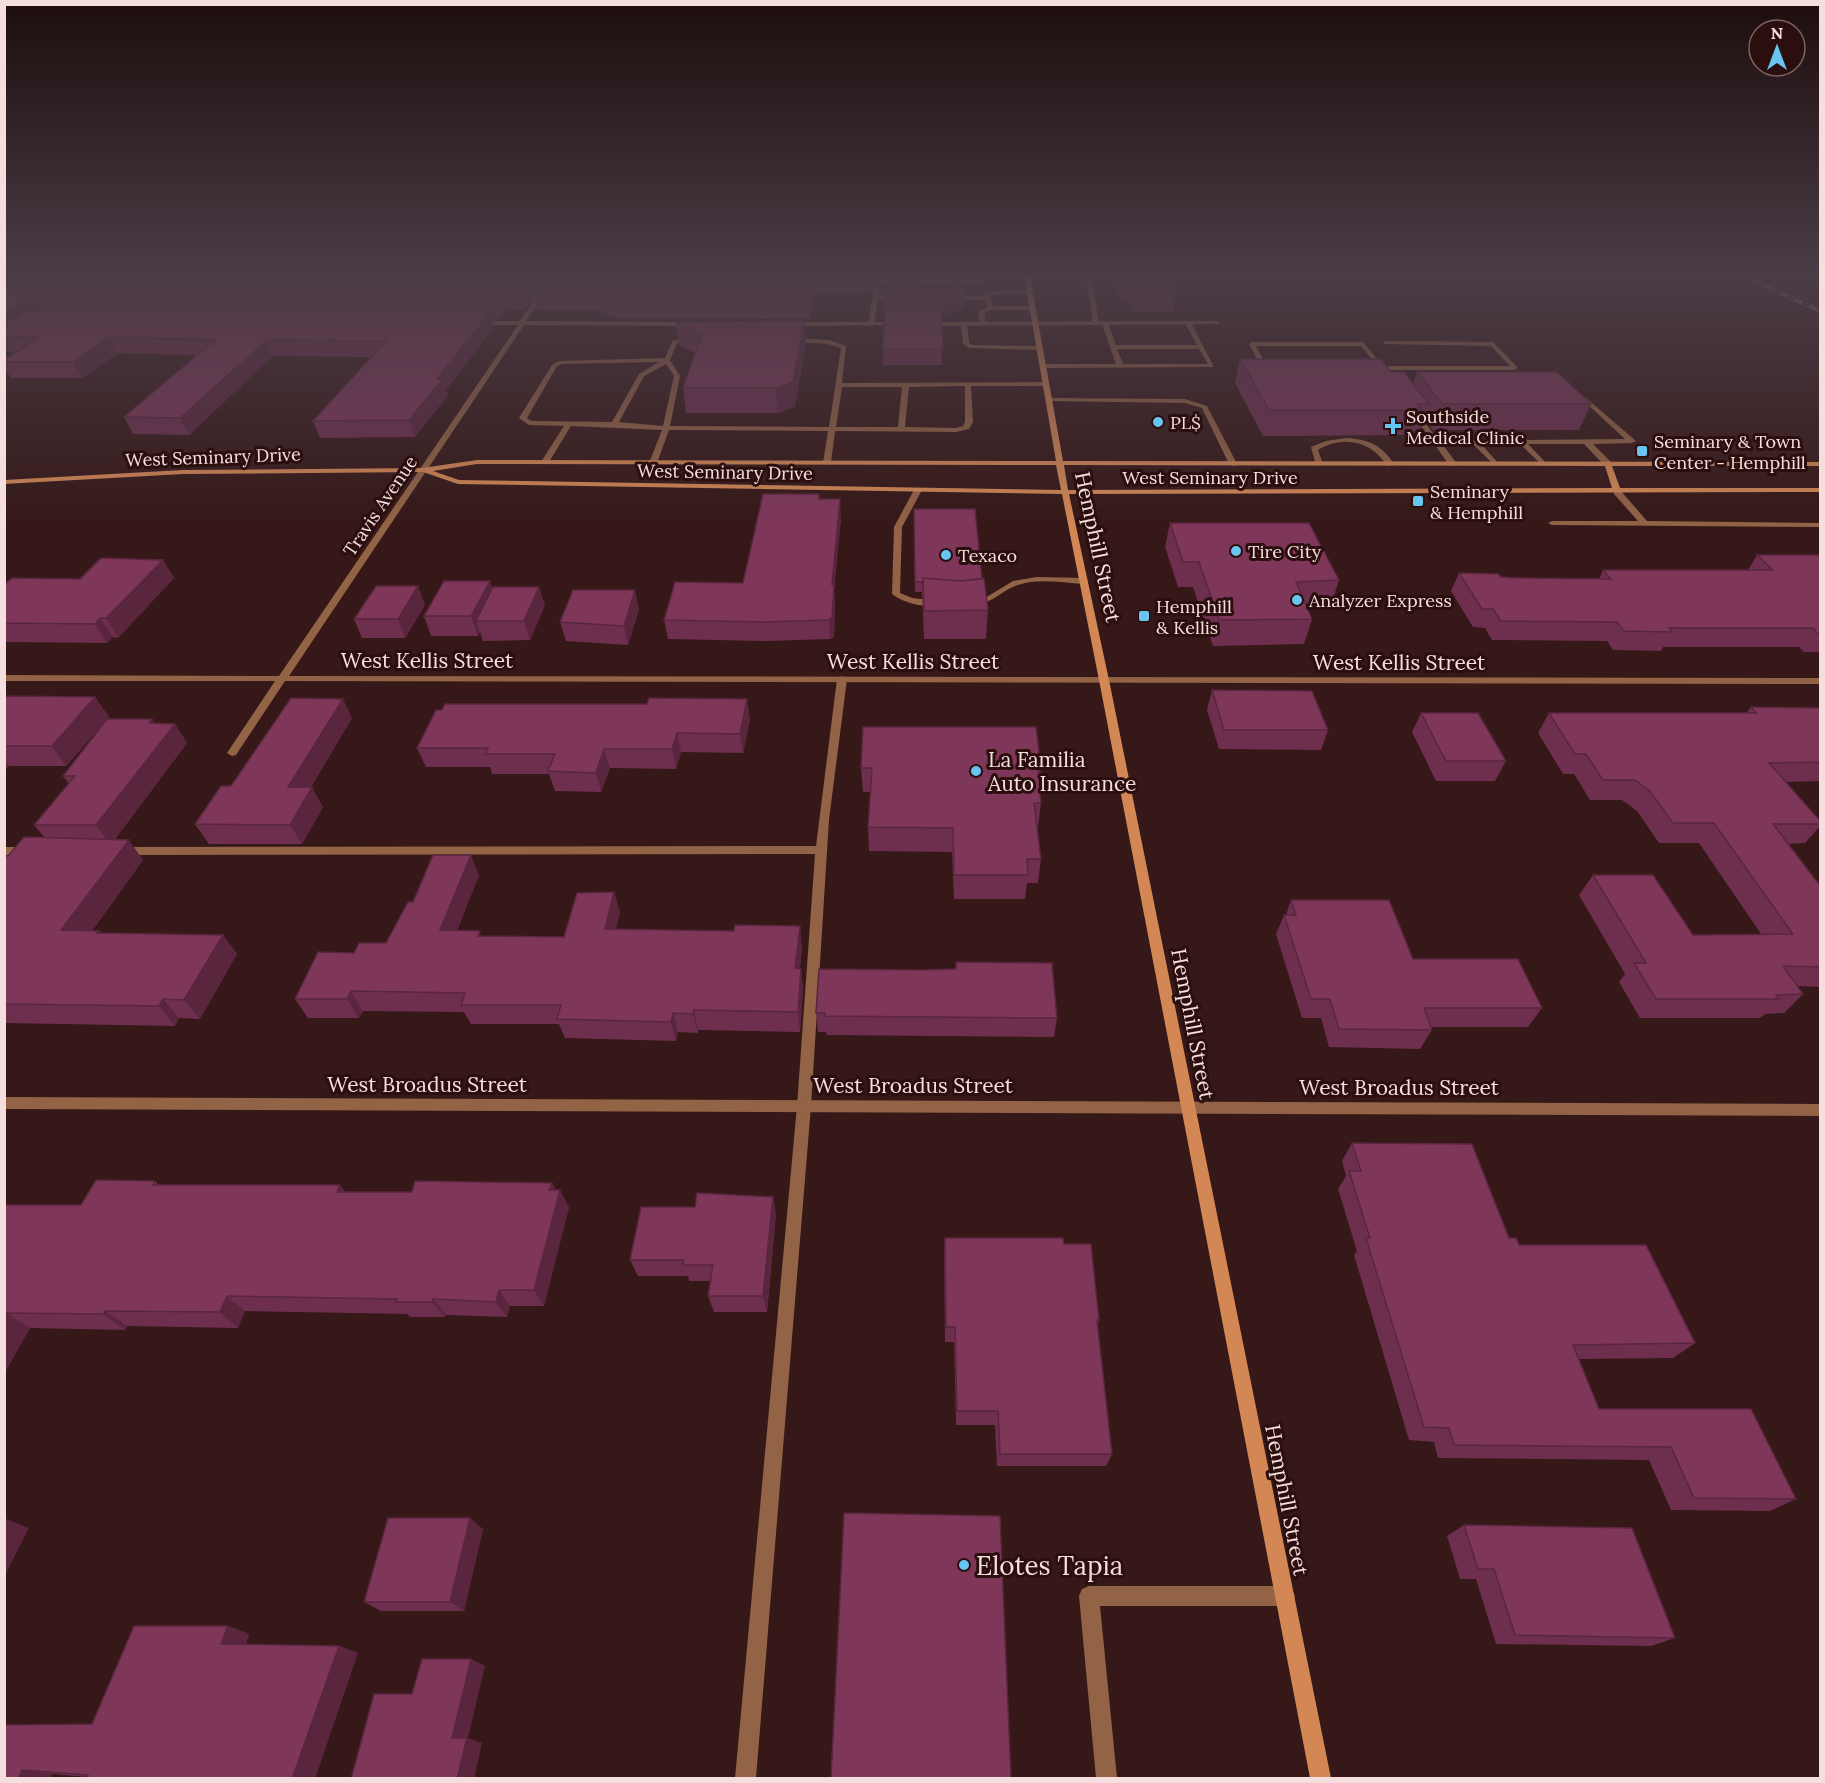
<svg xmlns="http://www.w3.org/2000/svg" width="1825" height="1783" font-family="Lora,serif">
<rect width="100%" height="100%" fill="#351817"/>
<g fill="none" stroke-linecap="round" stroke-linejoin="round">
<path fill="#926345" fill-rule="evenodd" d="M977,276H983V282L877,283L874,281L877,279H978Z
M1086,276H1092L1099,324L1096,326L1093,324Z
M874,288L879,289L878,295H900L903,297L900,299H878L874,324L871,326L868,324Z
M1030,290L1032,293L990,295L993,306H1033L1036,308L1033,310H991L984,313L986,324L983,326L980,324L978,312L987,307L985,300H950L947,298L950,296H985L984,293L987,291Z
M1188,321L1191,323L1214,367L1043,368L1040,366L1043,364H1116L1102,324L1105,322L1108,324L1116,345H1197L1185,323ZM1117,349H1199L1208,364H1123Z
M964,322L967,324L969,343L972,345L1040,346L1043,348L1040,350L969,348L963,344L961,324Z
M789,338L829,340L846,346L842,383L1046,382L1049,384L1046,386H971L973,422L969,429L956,432L835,431L831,463L827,465L823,463L828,431L669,430L657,463L653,465L649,463L662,430L571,426L549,462L545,464L541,462L564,426L529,425L519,418L552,365L559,361L665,358L673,340L694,339L696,340V342L677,343L670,360L680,376L670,426L829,427L841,348L828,344L787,341V339ZM659,362L639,374L612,422L531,421L527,418L557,366L562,364ZM666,364L674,376L663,426L619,422L644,376ZM965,386V422L963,426L956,428L905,427L909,387ZM842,387H902L898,427H836Z
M1386,341L1493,342L1518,368L1515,370H1381L1361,346H1256L1267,366L1271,368L1265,370L1262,368L1249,344L1252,342H1363L1383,366H1510L1491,346L1384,344V342Z
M1585,397L1636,441L1632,443L1593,444L1611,462V466H1605L1584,444H1528L1547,464L1543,466L1520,444L1482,445L1499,464L1495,466L1474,445H1443L1457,464L1450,466L1411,412L1416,411L1439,441L1625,439L1583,400L1582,399Z
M1049,398L1185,399L1207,406L1237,464L1233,466L1229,464L1202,408L1185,403L1047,401L1046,400Z
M1346,438C1368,439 1382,445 1394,464L1387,466C1372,441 1343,435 1318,450L1323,464L1316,466L1311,447L1326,441Z
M915,488L922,490L902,527L900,593L912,598L940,601L941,603C930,610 902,603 892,594L894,527Z
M1614,490H1620L1647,521L1820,523V527L1552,525L1548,523L1552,521H1638L1614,494Z
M1037,577L1084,578L1088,581L1084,584C1063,583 1038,578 1018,585C1000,591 996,602 972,606L968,603L985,598L1013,581Z
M842,676L847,679L829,820L811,1106L756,1778H735L797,1106L815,854L120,855L114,851L120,847L816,846L837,679Z
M4,847H28L34,851L28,855H4Z
M1089,1586H1285L1292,1589L1295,1596L1292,1603L1285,1606H1100L1117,1778H1096L1079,1596L1082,1589Z"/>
<path fill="#926345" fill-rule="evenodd" d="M551,276H557L526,321L692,322L695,324L692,326L524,325L289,676L1820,678V684L285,681L236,755L232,756L227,753L275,681H4V675L279,676L518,325H478L475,323L478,321H520Z
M1218,321L1220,324L925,326L922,324L925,322Z
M899,322L901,325L790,326L787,324L790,322Z
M4,1097L1820,1104V1116L4,1109Z"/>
<path fill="#d28755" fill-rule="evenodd" d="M1024,276H1030L1063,461L1820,462V466H1612L1620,488H1820V492L1069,494L1109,680L1331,1778H1310L1099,680L1062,494L458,484L423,472L183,474L4,484V480L183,470L422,468L477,460L1056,461ZM477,464L1056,465L1061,490L459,480L433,471ZM1064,465L1605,466L1612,488L1068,490Z"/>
<g stroke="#9e8483" stroke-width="4">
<path id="rail" d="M1744,276L1820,311"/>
</g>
<use href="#rail" stroke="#2b0f0e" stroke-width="2" stroke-dasharray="8" stroke-linecap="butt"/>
</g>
<path fill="#6d2f4d" d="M4,276H962L877,277V285L872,287L870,293H815L810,319H618L604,313V311L537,310L534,297L526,310H508L501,319H493L495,326L446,390L448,395L415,437L320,438L313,421L372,357L273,356L189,435L133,434L124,417L197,355L118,353L82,378H11L4,367V360L16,352H4Z
M1111,276H1170L1176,290L1173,312H1134L1129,300L1118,295Z
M966,293L965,308L941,316L942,365H883V349L885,303Z
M804,321L806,344L795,407L778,413H686L683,388L695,353L679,345L675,322Z
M1240,359L1391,372L1413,384L1417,372L1591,404L1579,430H1433L1424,418L1420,430H1415L1413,435L1263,436L1235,383Z
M820,499L841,518L834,590L835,604L834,637L830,639L768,641L668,639L664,620L743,583Z
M914,509L982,579L988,610L986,639H924L922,592H915Z
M1170,523L1339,580L1331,605L1307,606L1312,619L1304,644L1213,646L1193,587H1178L1165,547Z
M1757,555H1821V652H1804L1799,647H1663L1661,651L1613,650L1607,641L1492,640L1485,628L1473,627L1451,591L1459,573L1520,578L1599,579L1603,570H1748Z
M163,560L174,578L118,638L113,637L107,643L4,642V585L80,579Z
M492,589L545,605L530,640L483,641L480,632L478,636H431L424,616Z
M425,605L405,638H362L354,619Z
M639,609L628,645L566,641L560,622Z
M1212,690L1328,730L1321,750L1219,749L1207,710Z
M4,696L95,697L109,717L66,766H9L4,771Z
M1751,707L1821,708V781L1785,782L1821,822V825L1805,843L1788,844L1821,887V987L1798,986L1803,994L1784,1013L1765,1014L1760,1018H1640L1619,982L1625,974L1579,895L1593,875L1693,935L1761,934L1699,843H1659L1637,811L1622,800H1590L1574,774H1563L1538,733L1549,713H1746Z
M1421,713L1506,761L1495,781H1436L1412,732Z
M352,718L311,787L323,807L302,844H209L195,824L231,786Z
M750,719L743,753L681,752L676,769L610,768L601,792L555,791L549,774H492L490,767H426L417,748Z
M154,723L175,724L187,743L114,840L143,860L92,931H99L101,933L223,935L237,954L200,1019L179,1018L175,1026L4,1023V856H8L45,838L34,825L69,784L63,776Z
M861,768H1041L1039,785L1041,803L1038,827H1037L1041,859L1038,883H1027L1025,899H954L952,852L869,851L868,827L871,792H863Z
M479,875L457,930L482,936L564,937L614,892L620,912L616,929L802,946L800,969H801L803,988L800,1032L698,1030V1033L678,1032L676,1041L565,1038L559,1024H471L464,1012L363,1011L359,1018H308L295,999L354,953L386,943L413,902Z
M1291,900L1413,959L1542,1008L1528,1027H1431L1432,1030L1420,1049L1329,1047L1321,1018H1302L1276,934L1284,915H1286Z
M816,1013L1057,1018L1054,1037L827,1035L826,1032H818Z
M1352,1143L1519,1245L1695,1343L1673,1358L1579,1359L1599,1409L1796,1499L1770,1511L1671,1510L1649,1460L1438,1458L1434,1442L1409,1440L1354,1255L1357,1251L1338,1189L1346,1176L1342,1161Z
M155,1181L159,1185L345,1192H412L552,1183L556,1190L569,1207L544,1306H510L507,1317L446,1315L445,1317H410L407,1314L245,1311L238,1328L127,1326L125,1330L30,1328L4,1374V1205H81Z
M776,1214L767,1312H714L708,1296L711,1281H689L688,1276H638L630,1260Z
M945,1238L1064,1244L1099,1320L1097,1326L1112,1454L1106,1466H997L995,1425H956L954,1342H945L944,1254Z
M1464,1525L1675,1638L1651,1646L1496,1644L1476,1579H1460L1447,1536Z
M483,1529L464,1611H381L364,1602Z
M228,1626L249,1634L246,1644L339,1646L358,1653L88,1777L52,1774L50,1779H4L92,1724Z"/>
<path fill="#59263e" d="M66,276H96L39,303L44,311L4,336V315Z
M535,276H548L534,295V297L526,310L522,295Z
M870,276H877V285L872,287L870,293Z
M814,279L815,293L810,319L809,303Z
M966,293L965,308L941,316V301Z
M504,294L508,310L501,319L497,303Z
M491,311L495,326L446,390L448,395L415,437L409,420L437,379Z
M804,321L806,344L795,407L778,413L776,388Z
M109,337L118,353L82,378L73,362Z
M267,340L273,356L189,435L180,418Z
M840,499L841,518L834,590L835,604L834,637L830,639L829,620Z
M163,560L174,578L118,638L106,618Z
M490,581L496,600L476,621L480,632L478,636L471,616Z
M418,586L425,605L405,638L398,619Z
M539,587L545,605L530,640L524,621Z
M635,590L639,609L628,645L624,626Z
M100,618L113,637L107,643L95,624Z
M95,697L109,717L66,766L52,746Z
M343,699L352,718L299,806L288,787Z
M747,699L750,719L743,753L740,734Z
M152,719L164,738L175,724L187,743L111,845L96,825L149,723Z
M677,733L681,752L676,769L672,749Z
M604,749L610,768L601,792L596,773Z
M4,760L9,766L4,771Z
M312,787L323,807L302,844L290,825Z
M129,840L143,860L79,949L61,930Z
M471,855L479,875L450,949L440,930Z
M614,892L620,912L611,948L605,929Z
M800,926L802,946L798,988L795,968Z
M223,935L237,954L200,1019L184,1000Z
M801,969L803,988L800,1032L798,1012Z
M351,991L363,1011L359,1018L347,999Z
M163,999L179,1018L175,1026L159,1006Z
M694,1010L698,1030V1033L693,1014Z
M673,1013L678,1032L676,1041L671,1022Z
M552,1183L558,1196L560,1190L569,1207L544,1306L534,1290L549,1190Z
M340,1185L354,1203L337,1192Z
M773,1197L776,1214L767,1312L763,1296Z
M499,1290L510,1306L507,1317L496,1302Z
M227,1296L245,1311L238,1328L220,1312Z
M433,1299L446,1315L445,1317L432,1302Z
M105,1311L127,1326L125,1330L103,1314Z
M6,1313L30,1328L4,1374V1316Z
M4,1518L29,1528L4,1577Z
M470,1518L483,1529L464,1611L450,1602Z
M228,1626L249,1634L243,1652L221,1644Z
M339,1646L358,1653L315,1779H292Z
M471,1659L485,1666L468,1738L482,1743L474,1779H457L452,1738Z
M22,1770L52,1774L50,1779H18Z"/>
<path fill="#7f3759" stroke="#59263e" stroke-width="1.5" d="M4,276H66L4,315Z
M80,276H535L522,295L504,294L497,303H39Z
M546,276H870V279H814L809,303H615L601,297L603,295H534Z
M1128,276H1170L1176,290H1137L1132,278Z
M886,286L965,287L966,293L941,301V303H885Z
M27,311H491L437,379H443L409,420L313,421L386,341L267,340L180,418L124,417L215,340L109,337L73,362H4V360L39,337L4,336V324Z
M885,311H941L943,349H883Z
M804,321L793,382L776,388H683L702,334L675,322Z
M1240,359H1381L1391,372H1404L1429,404H1417L1422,410H1269Z
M1417,372H1557L1591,404H1442Z
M763,494H819V499H840L832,585H834L832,617L829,620L765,622L664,620L675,582L743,583Z
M914,509H975L982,579L959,581L923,578V587L922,582H915Z
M1170,523H1309L1339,580L1296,582L1312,619L1219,620L1199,562H1183Z
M1757,555H1821V634H1818L1813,628H1669L1672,632L1624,631L1617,622L1501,621L1493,609H1482L1459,573L1499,574L1500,577L1520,578L1611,579L1603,570H1773Z
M101,558L163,560L106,618H100L95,624L4,623V585L12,578L80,579Z
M923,578L959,581L984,578L988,610L924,611Z
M444,581H490L471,616H424Z
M376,586H418L398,619H354Z
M493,587H539L524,621H476Z
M573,590H635L624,626L560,622Z
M1212,690L1312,691L1328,730H1224Z
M4,696L95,697L52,746H4Z
M291,698L343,699L288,787H312L290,825L195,824L221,786H231Z
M649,698L747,699L740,734L677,733L672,749H604L596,773L548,771L555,754H485L488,748H417L436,710H442L445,704H647Z
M1751,707L1821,708V762L1769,763L1821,822V824H1773L1821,887V967L1783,966L1803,994L1776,995L1779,999H1656L1634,963H1646L1593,875H1653L1693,935L1793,934L1714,823H1673L1650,791L1635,780H1603L1586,754H1575L1549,713H1756Z
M1421,713H1478L1506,761H1446Z
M107,719H152L149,723L175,724L96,825H34L75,776H63Z
M863,727H1036L1041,768H1038L1041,803H1034L1041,859H1027L1028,875H954L953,828L868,827L872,768H861Z
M24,837L129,840L61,930L99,931L97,933L223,935L184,1000L163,999L159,1006L4,1004V856H8Z
M433,855H471L440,930L480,931L478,936L564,937L577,893L614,892L605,929L734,931L735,925L800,926L795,968L801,969L798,1012L694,1010L693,1014L673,1013L671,1022L557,1019L561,1005H461L465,993L351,991L347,999H295L318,952L354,953L359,943H386L408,902H413Z
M1291,900H1389L1413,959H1518L1542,1008H1424L1432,1030L1339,1029L1330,999H1311L1284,915H1296Z
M956,962L1052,963L1057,1018L825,1016V1013H816L819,969L921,970L956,969Z
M1352,1143L1472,1144L1509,1238H1516L1519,1245H1646L1695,1343L1573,1345L1599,1409H1751L1796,1499L1694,1498L1671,1447L1454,1445L1449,1428L1424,1427L1366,1238H1370L1349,1171H1361Z
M96,1180L155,1181L153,1185H340L337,1192H412L415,1181L552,1183L549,1190H560L534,1290H499L496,1302L433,1299L432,1302H396L397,1299L227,1296L220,1312L105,1311L103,1314L6,1313L4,1316V1205H81Z
M697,1193L773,1197L763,1296H708L713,1265H683L684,1260H630L641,1207H695Z
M945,1238H1063L1064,1244H1091L1099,1320H1097L1112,1454H1000L998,1411H957L955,1327H946Z
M844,1513L1000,1516L1011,1779H831Z
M388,1518H470L450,1602H364Z
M1464,1525L1632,1528L1675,1638L1515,1635L1494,1569H1478Z
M134,1626H228L221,1644L339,1646L292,1779H87L88,1775L22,1770L18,1779H4V1725L92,1724Z
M422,1659H471L452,1738H467L457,1779H351L374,1694H412Z"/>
<linearGradient id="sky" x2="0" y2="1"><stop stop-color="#1d0d0d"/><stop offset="0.52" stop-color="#4b3d47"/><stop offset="1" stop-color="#4b3d47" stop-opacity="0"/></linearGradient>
<rect width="1825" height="526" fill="url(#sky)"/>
<g fill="#68c4f0" stroke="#2b0f0e" stroke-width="2">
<circle cx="1158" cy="422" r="6"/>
<path d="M1390 417h6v6h6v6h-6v6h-6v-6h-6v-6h6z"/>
<rect x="1636" y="445" width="12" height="12" rx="3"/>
<rect x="1412" y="495" width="12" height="12" rx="3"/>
<circle cx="1236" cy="551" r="6"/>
<circle cx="946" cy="555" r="6"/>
<circle cx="1297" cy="600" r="6"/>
<rect x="1138" y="610" width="12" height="12" rx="3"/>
<circle cx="976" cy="771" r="6"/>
<circle cx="964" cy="1565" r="6"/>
</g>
<g text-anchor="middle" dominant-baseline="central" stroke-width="6" stroke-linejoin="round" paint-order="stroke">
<g font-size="18" fill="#f5dfde" stroke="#2b0f0e" text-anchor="start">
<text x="1406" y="416">Southside<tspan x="1406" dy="21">Medical Clinic</tspan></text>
<text x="1170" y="422">PL$</text>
<text x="1654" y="441">Seminary &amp; Town<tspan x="1654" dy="21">Center - Hemphill</tspan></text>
<text x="1430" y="491">Seminary<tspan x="1430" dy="21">&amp; Hemphill</tspan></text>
<text x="1248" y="551">Tire City</text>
<text x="958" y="555">Texaco</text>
<text x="1309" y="600">Analyzer Express</text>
<text x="1156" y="606">Hemphill<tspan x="1156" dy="21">&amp; Kellis</tspan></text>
</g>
<g font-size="18" fill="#f5dfde" stroke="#2b0f0e">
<text transform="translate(213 457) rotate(-2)">West Seminary Drive</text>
<text transform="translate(725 472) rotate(1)">West Seminary Drive</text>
<text x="1210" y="477">West Seminary Drive</text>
<text transform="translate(380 506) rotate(-56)">Travis Avenue</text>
</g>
<g font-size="21" fill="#f5dfde" stroke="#2b0f0e">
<text transform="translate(1098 547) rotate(78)">Hemphill Street</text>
<text x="427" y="660">West Kellis Street</text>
<text x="913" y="661">West Kellis Street</text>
<text x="1399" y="662">West Kellis Street</text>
<text transform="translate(1193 1024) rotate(79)">Hemphill Street</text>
<text x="427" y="1084">West Broadus Street</text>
<text x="913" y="1085">West Broadus Street</text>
<text x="1399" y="1087">West Broadus Street</text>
<text transform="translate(1287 1500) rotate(79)">Hemphill Street</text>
</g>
<g font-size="21" fill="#f5dfde" stroke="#2b0f0e" text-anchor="start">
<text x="988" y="759">La Familia<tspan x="988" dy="24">Auto Insurance</tspan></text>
</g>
<g font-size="26" fill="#f5dfde" stroke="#2b0f0e" text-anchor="start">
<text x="976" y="1565">Elotes Tapia</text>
</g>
</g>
<rect width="1825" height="1783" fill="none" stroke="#f5dfde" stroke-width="12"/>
<g transform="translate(1777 48)"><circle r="28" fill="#2b0f0e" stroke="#7c6261" stroke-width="1.5"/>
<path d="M0-4.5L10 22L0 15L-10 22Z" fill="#68c4f0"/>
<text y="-9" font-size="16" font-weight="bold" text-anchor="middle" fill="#f5dfde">N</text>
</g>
</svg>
